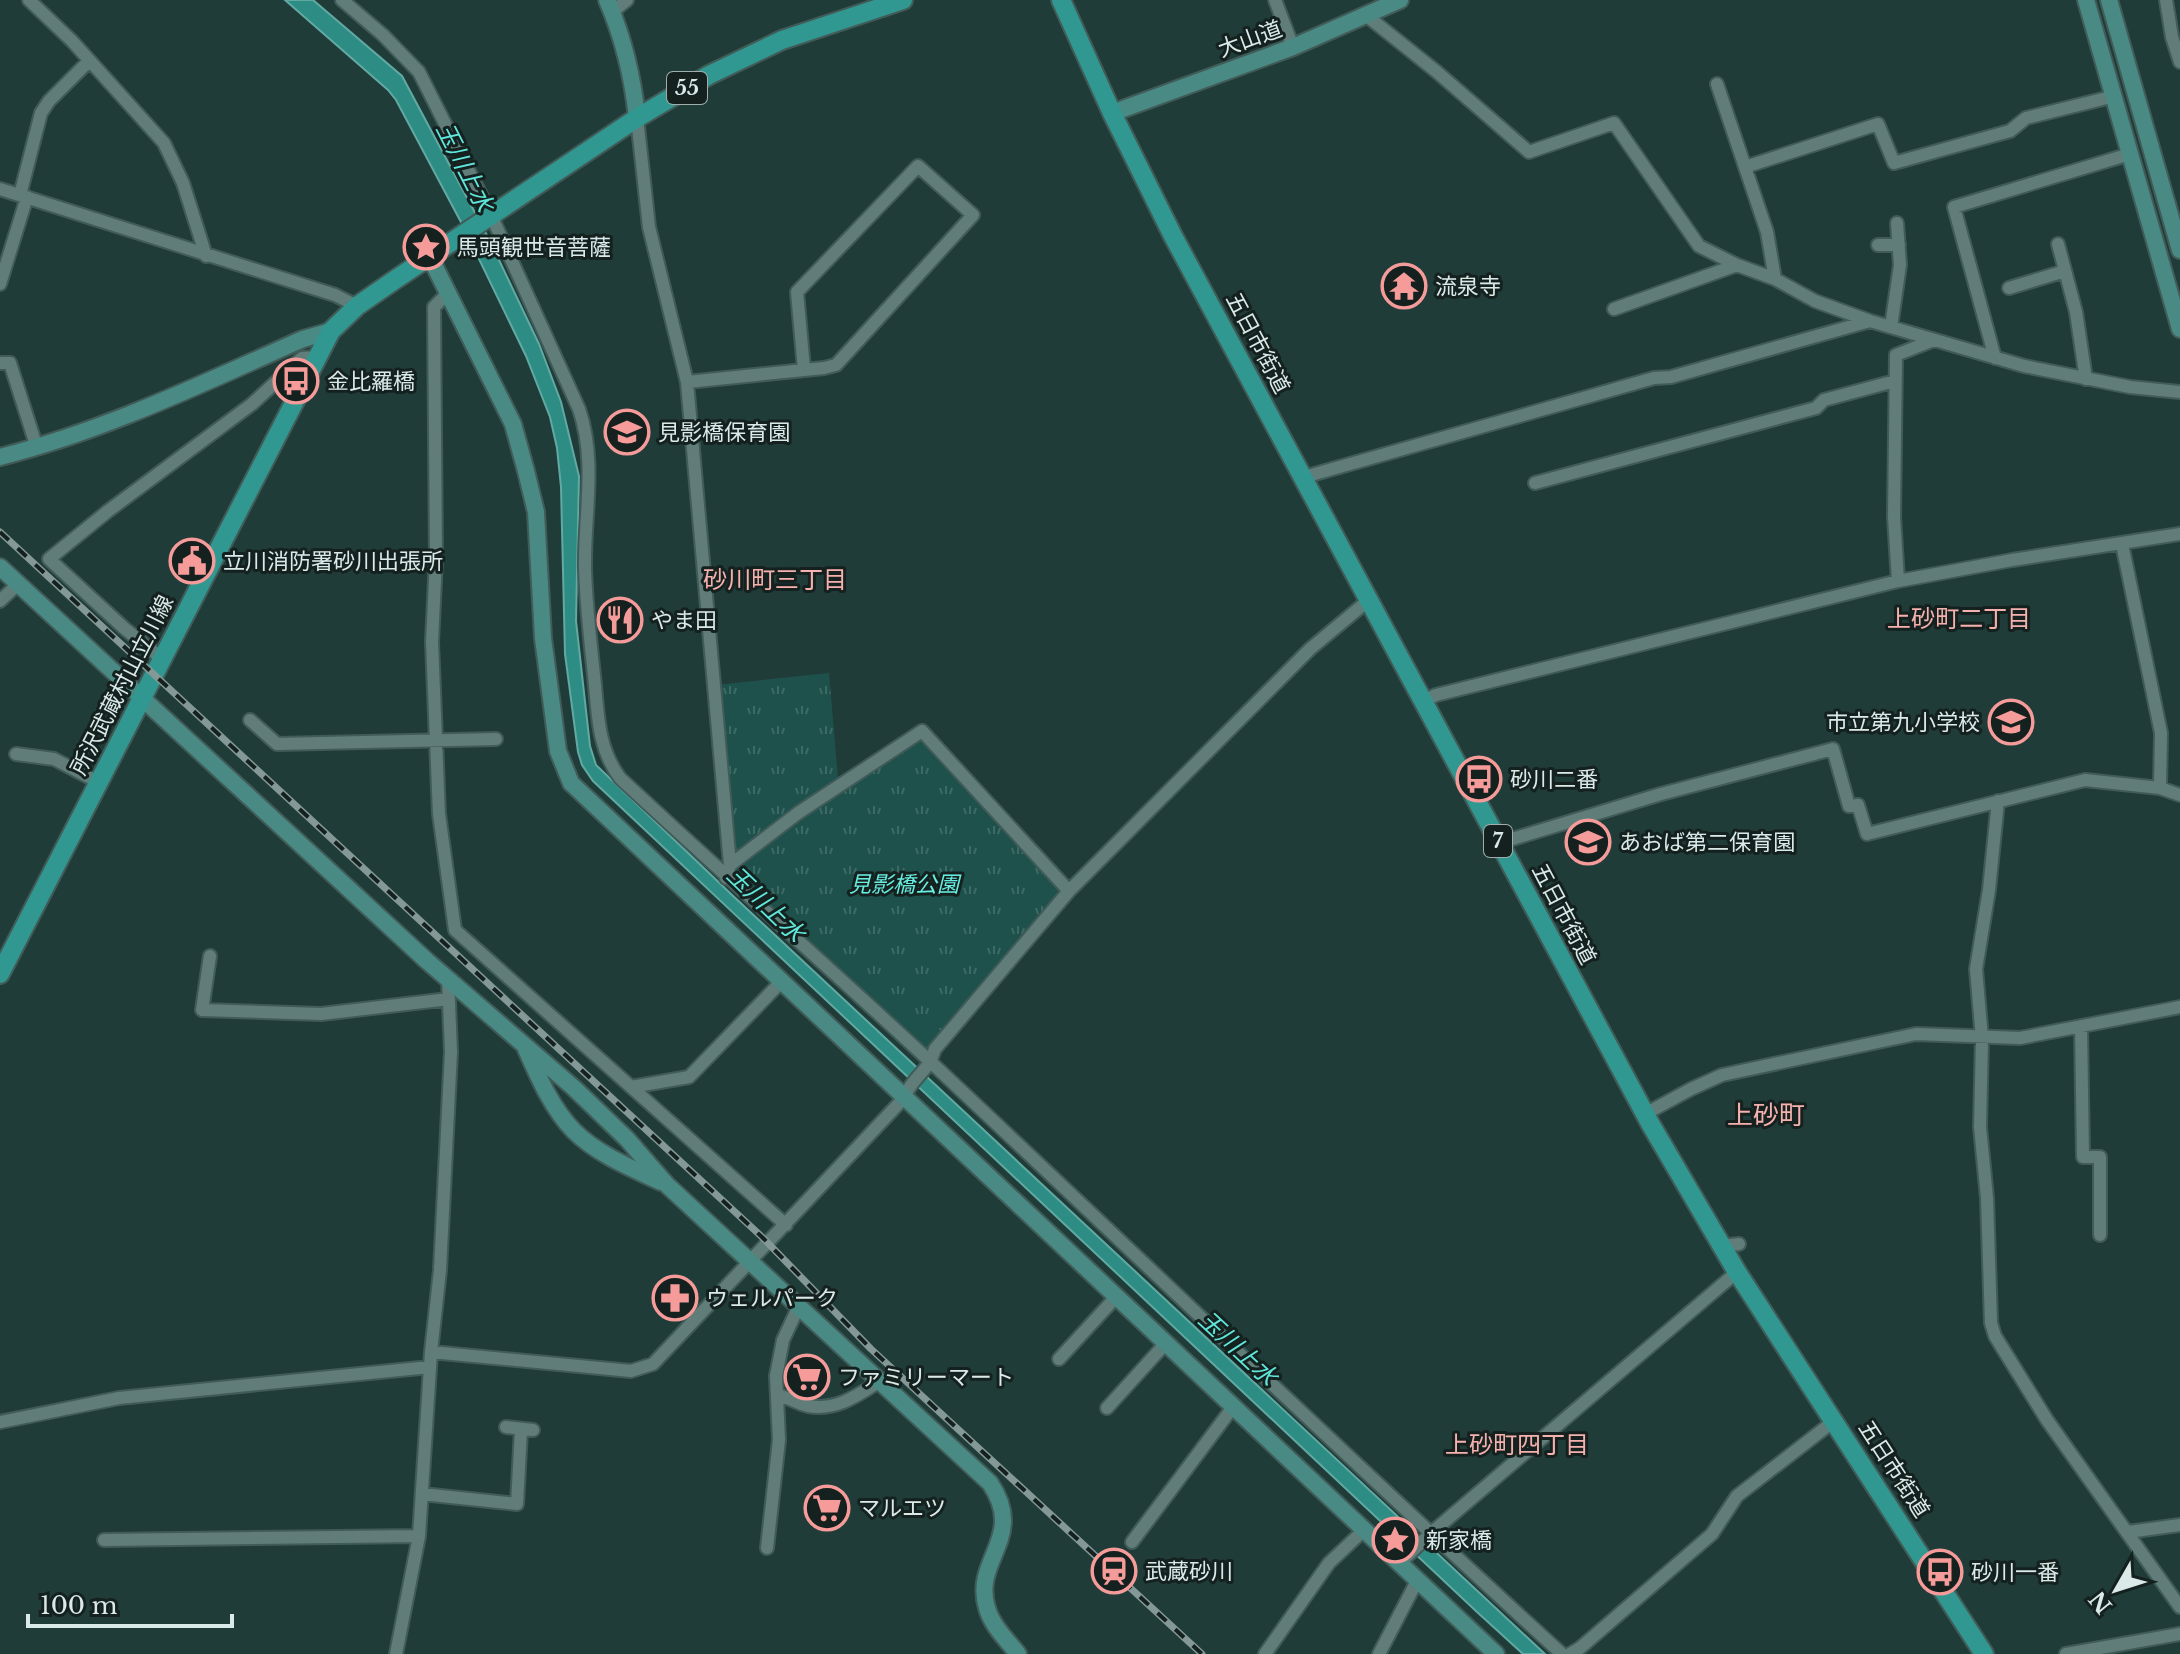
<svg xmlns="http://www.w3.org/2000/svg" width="2180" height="1654" font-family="'Libre Baskerville','Noto Sans JP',serif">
<defs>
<pattern id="park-tufts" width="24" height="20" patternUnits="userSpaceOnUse" patternTransform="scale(2)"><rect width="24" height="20" fill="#1e514c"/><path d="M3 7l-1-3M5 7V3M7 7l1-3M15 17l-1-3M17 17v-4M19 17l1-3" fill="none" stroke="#3e6a66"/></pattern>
</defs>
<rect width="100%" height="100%" fill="#203c39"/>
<path fill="url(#park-tufts)" d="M829,673L839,790L923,737L1063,888L924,1062L732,876L716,685Z"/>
<path fill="#2d8d84" stroke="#61a9a2" stroke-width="2" d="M285,0H313L402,76L489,239L539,344L561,402L579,476L576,621L590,746L596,765L731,894L1545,1654H1523L1477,1612L593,781L582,765L578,752L565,654L561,487L557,448L550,417L526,356L462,224L396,100L388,90Z"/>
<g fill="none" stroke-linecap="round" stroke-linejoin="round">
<g stroke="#415b58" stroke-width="16">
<path id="street" d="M29,0L72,41L164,143L183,183L206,256
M342,0L383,35L419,72L491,215L579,409C597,462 584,514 585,568C586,607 591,646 595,685C598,719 599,750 620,778C724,875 831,969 935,1066C1144,1262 1350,1461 1562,1654
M1275,0L1293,47
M2166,0L2172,37L2180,62
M612,12L627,0
M1367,16L1437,72L1529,152L1614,123L1699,246L1737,265L1775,279L1815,301L1870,321L2024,366L2130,387L2180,392
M1717,84L1767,232L1775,279
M637,118L649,227L687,382L730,865L726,878
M1745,167L1878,124L1894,163L2010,131L2026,118L2115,96
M0,189L335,295L357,306
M20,195L41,113L49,101L89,61
M2058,244L2076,312L2086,379
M1878,245H1899
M0,284L27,197
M2009,288L2065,271
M448,293L434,307L436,559L432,642L439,814L455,930L786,1225
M1614,309L1737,265
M1891,327L1900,265L1897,223
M1995,358L1954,207L2130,154
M0,363H10L37,448
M687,382L824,368L836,365L973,215L918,166L797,292L804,369
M1304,477L1654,378L1671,377L1870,321
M1535,483L1816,408L1824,400L1895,381
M2122,544L2161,733L2160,788
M1898,581L1894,517L1896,355L1934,340
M0,601L18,584
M161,658L124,628L49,559L108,511L252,404L302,358L317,357
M1423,701L1436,695L1898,581L2012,560L2180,534
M250,720L277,744L496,739
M16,754L54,759L98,782
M1998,801L1989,890L1976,969L1982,1039L1980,1127L1987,1198L1991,1323L1995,1336L2047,1420L2180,1607
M1499,843L1661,794L1833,749L1849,806L1858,805L1867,834L2085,780L2160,788L2180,795
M730,865L798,813L922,731L1069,891
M210,956L202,1010L321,1014L449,999
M2081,1026L2083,1157H2100V1235
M631,1087L689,1077L781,982
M1645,1114L1691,1089L1722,1075L1916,1034L2020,1038L2180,1007
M1721,1246L1739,1244
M431,1352L631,1371L653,1364L904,1098C912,1077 928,1073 935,1049L1069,891L1310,649L1370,599
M1059,1359L1116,1297
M777,1395C788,1397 798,1404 808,1406C837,1411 858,1395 880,1381
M1107,1408L1165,1344
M0,1422L119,1398L430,1367
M506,1427L533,1430
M422,1494L517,1504L521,1430
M2128,1532L2180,1525
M104,1540L419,1536
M1132,1542L1233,1407
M767,1548L779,1440L776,1376L783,1340L799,1306
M1399,1564L1430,1534L1737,1272
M396,1654L419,1536L431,1352L440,1270L451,1052L448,979
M1265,1654L1329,1563L1364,1530
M1379,1654L1417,1581
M1570,1654L1580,1648L1712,1534L1737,1496L1834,1421
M2066,1654L2180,1634"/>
</g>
<g stroke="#415b58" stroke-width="20">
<path id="secondary" d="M607,0C623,37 633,79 637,118
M2086,0L2180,329
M2109,0L2180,250
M1112,113L1293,47L1400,0
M430,257L513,424L526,471L536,512L543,638L558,751L571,783L1496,1654
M0,457C107,430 203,383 303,339L331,331
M0,567L427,961L574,1088L627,1139L667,1185L990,1483C1027,1538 972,1559 987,1608C992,1626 1007,1640 1018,1654
M526,1049C538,1076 552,1109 574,1131C597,1154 631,1168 661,1182"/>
</g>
<g stroke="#415b58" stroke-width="22">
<path id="primary" d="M1061,0L1112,113L1173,236L1651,1125L1737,1272L1984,1654
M0,974L331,331L357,306L396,279L637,118L709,75L782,40L903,0"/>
</g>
<use href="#street" stroke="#607d7a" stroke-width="12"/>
<use href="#secondary" stroke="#498a85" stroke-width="16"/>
<use href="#primary" stroke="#319891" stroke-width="18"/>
<g stroke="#849997" stroke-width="7">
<path id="rail" d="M0,532L762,1237L871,1349L1202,1654"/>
</g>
<use href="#rail" stroke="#14211f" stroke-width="4" stroke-dasharray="12" stroke-linecap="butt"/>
</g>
<defs>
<g id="sight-ring" transform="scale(2.3)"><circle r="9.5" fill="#14211f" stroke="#f59b99" stroke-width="1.5"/><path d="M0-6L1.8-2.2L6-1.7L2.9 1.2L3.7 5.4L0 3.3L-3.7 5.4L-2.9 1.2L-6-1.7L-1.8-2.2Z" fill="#f59b99"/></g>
<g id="temple-ring" transform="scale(2.3)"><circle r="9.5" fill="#14211f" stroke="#f59b99" stroke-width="1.5"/><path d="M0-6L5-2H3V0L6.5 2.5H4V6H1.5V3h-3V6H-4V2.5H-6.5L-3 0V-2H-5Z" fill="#f59b99"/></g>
<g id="bus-ring" transform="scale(2.3)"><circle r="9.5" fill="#14211f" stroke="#f59b99" stroke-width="1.5"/><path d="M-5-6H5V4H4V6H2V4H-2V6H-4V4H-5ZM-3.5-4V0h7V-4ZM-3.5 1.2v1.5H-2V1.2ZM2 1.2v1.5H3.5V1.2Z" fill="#f59b99"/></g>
<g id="school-ring" transform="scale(2.3)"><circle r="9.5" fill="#14211f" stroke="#f59b99" stroke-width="1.5"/><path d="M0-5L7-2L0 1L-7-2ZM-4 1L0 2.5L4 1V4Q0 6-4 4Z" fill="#f59b99"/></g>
<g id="civic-ring" transform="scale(2.3)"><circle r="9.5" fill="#14211f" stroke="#f59b99" stroke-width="1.5"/><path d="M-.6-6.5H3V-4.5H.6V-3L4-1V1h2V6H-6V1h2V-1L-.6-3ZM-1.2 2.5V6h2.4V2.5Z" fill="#f59b99"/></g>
<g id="restaurant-ring" transform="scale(2.3)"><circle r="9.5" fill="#14211f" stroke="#f59b99" stroke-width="1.5"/><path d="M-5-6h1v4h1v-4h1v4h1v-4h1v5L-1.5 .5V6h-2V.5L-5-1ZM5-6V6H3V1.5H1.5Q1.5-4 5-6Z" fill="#f59b99"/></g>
<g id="pharmacy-ring" transform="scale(2.3)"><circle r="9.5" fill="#14211f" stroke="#f59b99" stroke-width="1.5"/><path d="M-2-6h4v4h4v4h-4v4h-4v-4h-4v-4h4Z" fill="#f59b99"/></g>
<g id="supermarket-ring" transform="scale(2.3)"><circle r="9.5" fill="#14211f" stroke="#f59b99" stroke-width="1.5"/><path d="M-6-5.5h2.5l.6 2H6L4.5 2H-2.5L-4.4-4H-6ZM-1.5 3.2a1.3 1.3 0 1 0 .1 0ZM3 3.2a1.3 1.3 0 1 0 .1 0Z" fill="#f59b99"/></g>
<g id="station-ring" transform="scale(2.3)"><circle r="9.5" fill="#14211f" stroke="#f59b99" stroke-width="1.5"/><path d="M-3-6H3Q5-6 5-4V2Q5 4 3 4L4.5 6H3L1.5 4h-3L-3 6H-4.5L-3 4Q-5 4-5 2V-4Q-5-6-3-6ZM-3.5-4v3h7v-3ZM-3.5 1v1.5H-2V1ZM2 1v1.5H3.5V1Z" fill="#f59b99"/></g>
</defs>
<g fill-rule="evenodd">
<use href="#sight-ring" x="426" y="247"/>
<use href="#temple-ring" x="1404" y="286"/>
<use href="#bus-ring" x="296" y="381"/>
<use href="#school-ring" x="627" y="432"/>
<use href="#civic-ring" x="192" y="561"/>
<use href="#restaurant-ring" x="620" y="620"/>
<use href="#school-ring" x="2011" y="722"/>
<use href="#bus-ring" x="1479" y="779"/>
<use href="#school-ring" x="1588" y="842"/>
<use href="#pharmacy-ring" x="675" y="1298"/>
<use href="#supermarket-ring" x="807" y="1377"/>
<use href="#supermarket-ring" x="827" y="1508"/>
<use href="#sight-ring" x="1395" y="1540"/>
<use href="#station-ring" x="1114" y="1571"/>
<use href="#bus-ring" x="1940" y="1572"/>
</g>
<g text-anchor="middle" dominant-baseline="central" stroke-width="6" stroke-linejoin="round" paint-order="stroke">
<g fill="#14211f" stroke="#9faeac" stroke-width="2">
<rect x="667" y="72" width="40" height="32" rx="6"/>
<rect x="1484" y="825" width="28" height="32" rx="6"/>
</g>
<g font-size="20" font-weight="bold" fill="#daeae8">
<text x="687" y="88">55</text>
<text x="1498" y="841">7</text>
</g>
<g font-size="22" fill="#daeae8" stroke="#14211f">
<text transform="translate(1250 39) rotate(-20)">大山道</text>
<text transform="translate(1258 343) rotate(62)">五日市街道</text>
<text transform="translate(122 685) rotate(-63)">所沢武蔵村山立川線</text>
<text transform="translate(1564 914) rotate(62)">五日市街道</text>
<text transform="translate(1894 1469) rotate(57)">五日市街道</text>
</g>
<g font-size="22" fill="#daeae8" stroke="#14211f" text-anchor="start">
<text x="457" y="247">馬頭観世音菩薩</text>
<text x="1435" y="286">流泉寺</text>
<text x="327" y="381">金比羅橋</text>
<text x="658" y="432">見影橋保育園</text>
<text x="223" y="561">立川消防署砂川出張所</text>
<text x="651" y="620">やま田</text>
<text x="1980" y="722" text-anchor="end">市立第九小学校</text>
<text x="1510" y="779">砂川二番</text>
<text x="1619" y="842">あおば第二保育園</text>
<text x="706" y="1298">ウェルパーク</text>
<text x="838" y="1377">ファミリーマート</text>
<text x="858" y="1508">マルエツ</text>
<text x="1426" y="1540">新家橋</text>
<text x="1145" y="1571">武蔵砂川</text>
<text x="1971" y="1572">砂川一番</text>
</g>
<g font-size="22" font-style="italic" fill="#68ede1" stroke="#14211f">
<text x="904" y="884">見影橋公園</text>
</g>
<g font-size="24" font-style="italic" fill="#60e6da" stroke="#14211f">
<text transform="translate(465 167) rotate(63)">玉川上水</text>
<text transform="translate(766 904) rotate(44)">玉川上水</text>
<text transform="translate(1238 1348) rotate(43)">玉川上水</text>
</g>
<g font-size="24" fill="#f5b1ae" stroke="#14211f">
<text x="775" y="579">砂川町三丁目</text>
<text x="1959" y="618">上砂町二丁目</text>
<text x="1517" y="1444">上砂町四丁目</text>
</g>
<g font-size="26" fill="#f5b1ae" stroke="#14211f">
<text x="1766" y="1115">上砂町</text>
</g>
</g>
<g transform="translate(2116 1590) rotate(231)" stroke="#14211f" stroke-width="6" paint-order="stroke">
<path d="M0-6L14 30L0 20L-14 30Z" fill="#daeae8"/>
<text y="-12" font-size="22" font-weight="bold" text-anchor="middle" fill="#daeae8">N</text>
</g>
<path d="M28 1614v12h204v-12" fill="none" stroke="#daeae8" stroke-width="4"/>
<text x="40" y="1614" font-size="24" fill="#daeae8" stroke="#14211f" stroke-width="6" paint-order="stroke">100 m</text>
</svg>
